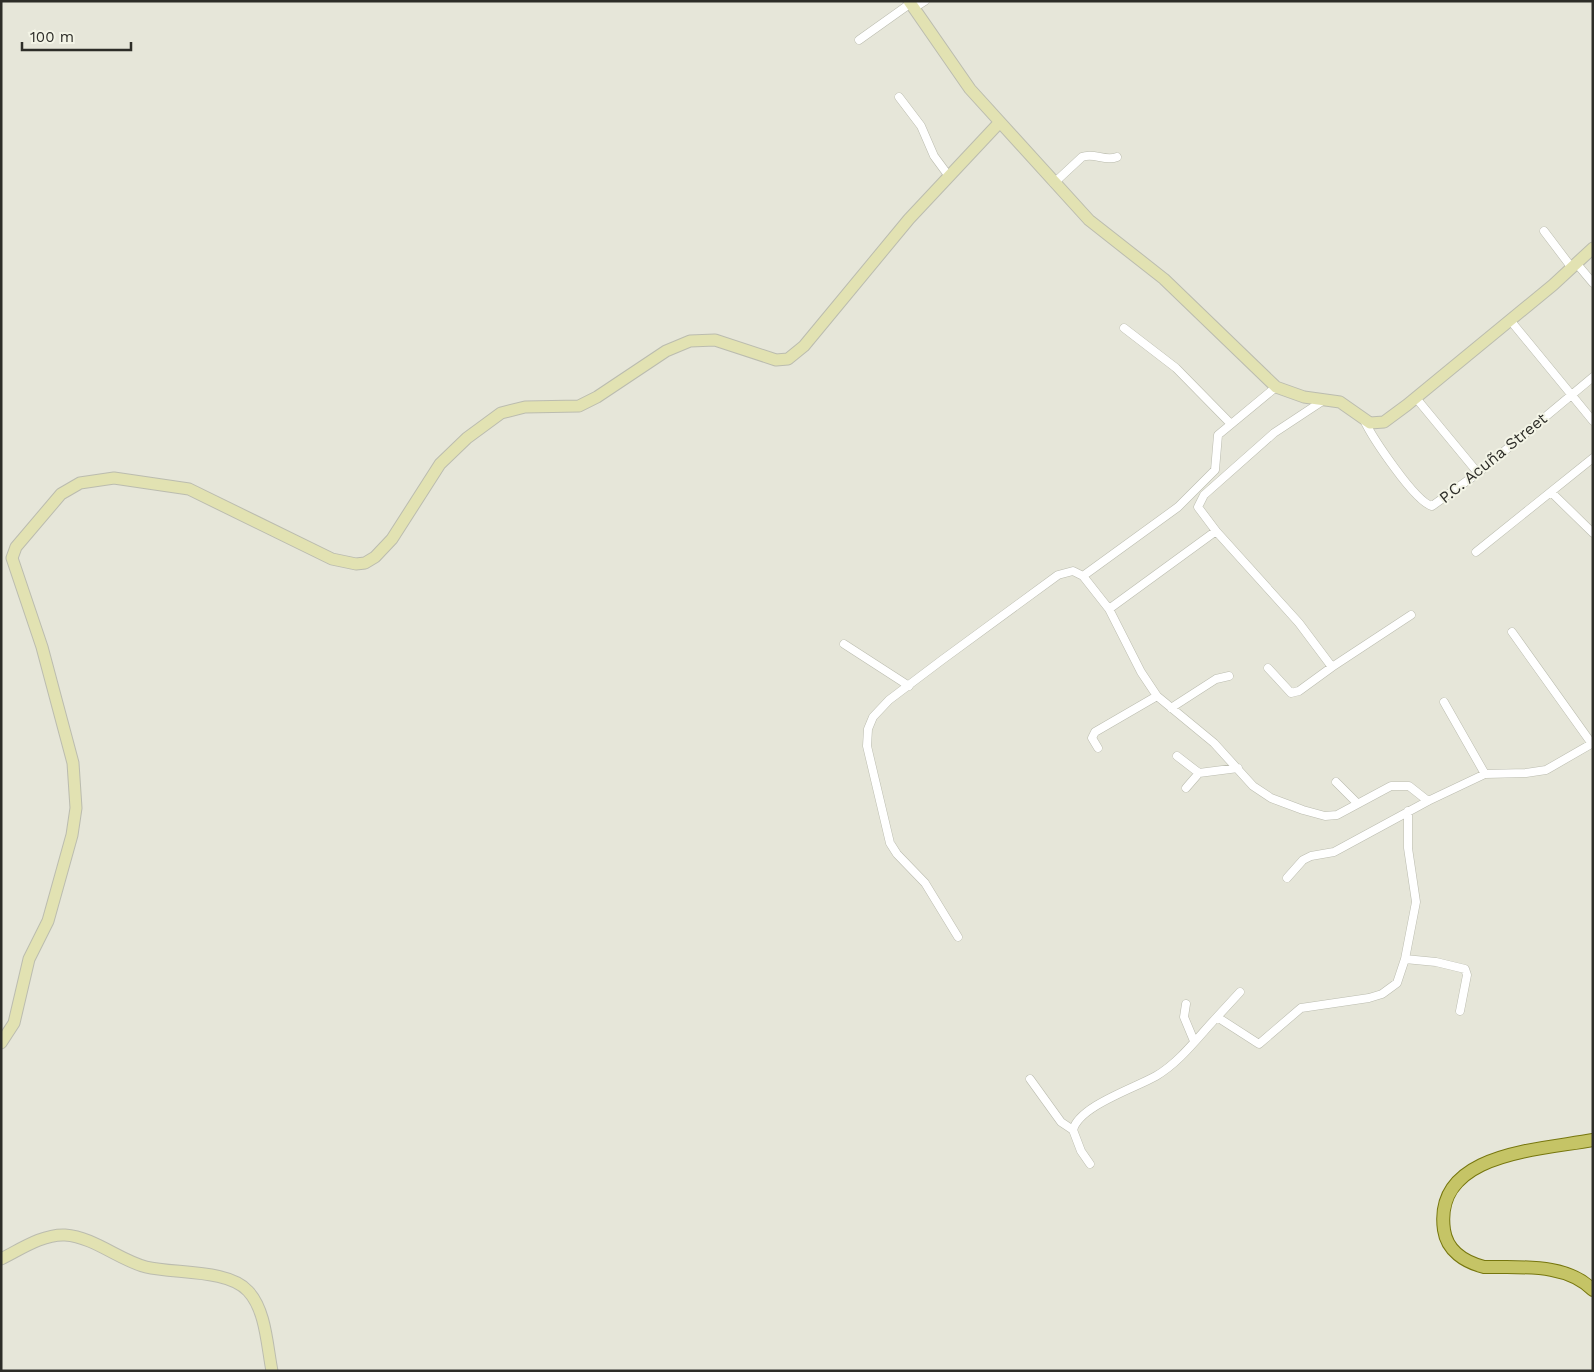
<svg xmlns="http://www.w3.org/2000/svg" width="1594" height="1372" font-family="'Work Sans',sans-serif">
<rect width="100%" height="100%" fill="#e6e6d9"/>
<g fill="none" stroke-linecap="round" stroke-linejoin="round">
<g stroke="#bbbcaf" stroke-width="9">
<path id="street" d="M914,8L925,1
M859,40L911,3
M899,97L921,126L934,156L948,175
M1054,183L1082,157C1094,152 1105,162 1117,157
M1544,231L1572,268
M1577,264L1593,283
M1510,320L1593,421
M1124,328L1176,368L1231,424
M1416,398L1478,473
M1324,400L1274,433L1204,495L1198,507L1216,531L1299,623L1332,667L1411,615
M1364,420C1372,437 1415,502 1432,506L1478,473L1593,377
M1551,492L1593,533
M1476,552L1593,458
M1083,576L1109,609L1141,672L1157,696L1214,743L1253,786L1271,798L1303,810L1325,816L1337,815L1391,786H1409L1428,801
M1109,609L1216,531
M1512,632L1592,744
M844,644L909,686
M1268,668L1291,693L1299,691L1332,667
M1444,702L1485,774
M1171,708L1216,679L1229,676
M1098,748L1092,738L1095,732L1157,696
M1177,756L1199,773L1238,768
M1336,782L1357,803
M1186,788L1199,773
M1287,878L1303,860L1311,856L1334,852L1428,801L1485,774L1526,773L1546,770L1593,743
M958,937L925,883L897,854L890,843L867,746L868,729L873,717L889,700L942,660L1058,575L1073,571L1083,576L1178,507L1215,470L1218,435L1276,387
M1405,959L1436,962L1465,969L1467,975L1460,1011
M1186,1004L1184,1017L1194,1041
M1217,1017L1240,992
M1030,1079L1061,1122L1073,1130C1079,1106 1135,1088 1156,1076C1180,1062 1198,1037 1217,1017L1259,1044L1301,1008L1369,998L1382,994L1397,983L1405,959L1416,902L1408,848V811
M1073,1130L1081,1151L1090,1164"/>
</g>
<g stroke="#bbbcaf" stroke-width="13">
<path id="secondary" d="M909,1L970,89L1089,220L1164,279L1276,387L1304,397L1340,402L1370,423L1384,422L1407,405L1553,285L1593,248
M1,1043L14,1023L29,959L48,921L72,835L76,808L73,763L42,647L12,558L16,547L61,494L80,483L114,478L189,489L332,559L356,564L365,563L375,557L392,539L440,464L467,438L501,413L525,407L579,406L597,397L666,351L690,341L715,340L776,360L788,359L804,346L909,219L999,123
M1,1259C21,1249 43,1234 65,1235C94,1237 119,1260 146,1267C175,1274 228,1269 248,1291C266,1310 267,1346 272,1371"/>
</g>
<g stroke="#76760e" stroke-width="14">
<path id="primary" d="M1593,1140C1540,1150 1433,1152 1444,1230C1447,1251 1465,1262 1484,1267C1520,1268 1565,1262 1593,1290"/>
</g>
<use href="#street" stroke="#fff" stroke-width="8"/>
<use href="#secondary" stroke="#e2e2b2" stroke-width="11"/>
<use href="#primary" stroke="#c5c466" stroke-width="12"/>
</g>
<g text-anchor="middle" dominant-baseline="central" stroke-width="4" stroke-linejoin="round" paint-order="stroke">
<g font-size="16" fill="#2d2d28" stroke="#f3f4e6">
<text transform="translate(1493 458) rotate(-39)">P.C. Acuña Street</text>
</g>
</g>
<rect width="1594" height="1372" fill="none" stroke="#2d2d28" stroke-width="5"/>
<path d="M22 42v8h109v-8" fill="none" stroke="#2d2d28" stroke-width="2.5"/>
<text x="30" y="42" font-size="15" fill="#2d2d28" stroke="#f3f4e6" stroke-width="4" paint-order="stroke">100 m</text>
</svg>
